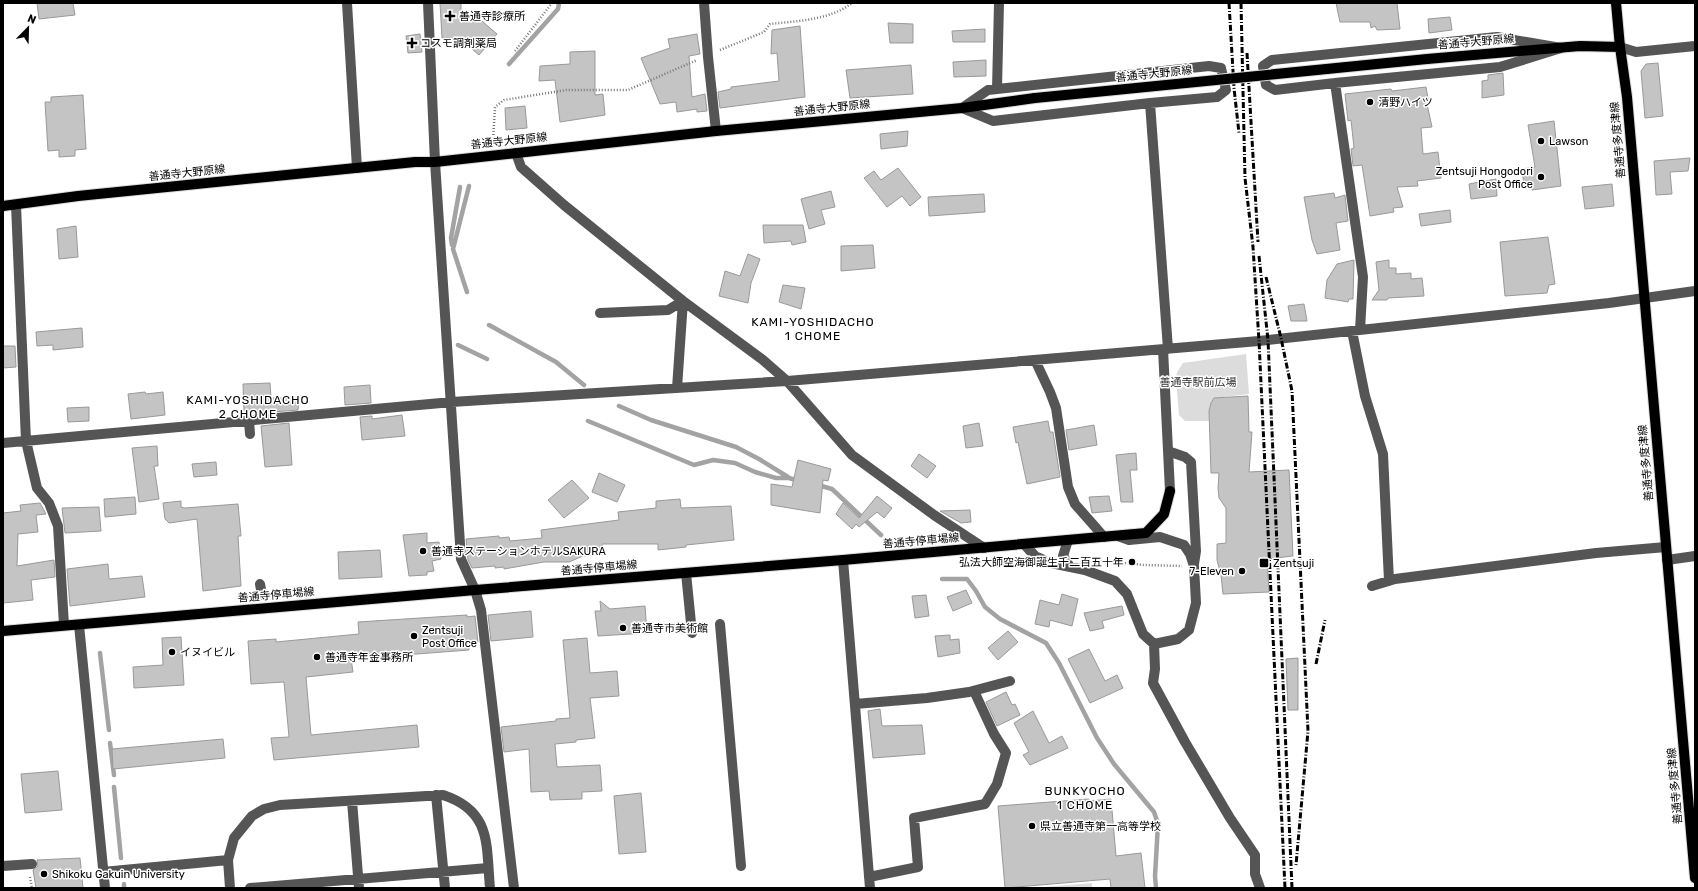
<svg xmlns="http://www.w3.org/2000/svg" width="1698" height="891" font-family="Rubik,'Noto Sans JP',sans-serif">
<rect width="100%" height="100%" fill="#fff"/>
<path fill="#dcdcdc" d="M1246,354L1249,394L1214,398C1208,405 1209,413 1209,421H1185L1179,415L1176,378L1177,372L1183,363Z
M1092,883V888H1032Z"/>
<g fill="none" stroke-linecap="round" stroke-linejoin="round">
<path stroke="#a3a3a3" stroke-width="4.5" d="M509,64L558,9L559,3
M452,245L451,238L460,187
M467,292L453,249L469,186
M489,325L556,362L584,385
M458,345L487,359
M619,406L651,420L736,447L759,459L788,477
M588,421L694,465L713,460L735,463L755,472L776,478H789L799,481
M818,485L832,489L881,535
M942,579H967L976,591L985,607L1000,619L1046,643L1059,663L1097,738L1114,764L1154,812L1158,824L1155,876L1156,888
M100,653L109,730
M110,743L114,775
M114,787L121,858
M124,884V888"/>
</g>
<path fill="#c4c4c4" stroke="#999" d="M37,3H73L75,15L39,19Z
M440,3H461V15H475L497,34L479,55L459,38H442Z
M1336,3H1397L1400,29L1377,30L1375,26L1371,28L1370,22H1340Z
M1450,17L1452,30L1429,33L1428,19Z
M888,23L913,24V43H890Z
M800,26L805,97L720,108L718,92L731,89V87L779,81L777,53L771,54L772,30Z
M985,29V42H953L952,31Z
M420,34L422,52L408,53L406,36Z
M697,34L700,54L689,56L692,97L705,94L707,111L697,112V109L677,112L676,102L660,104L641,58L670,48L668,39Z
M595,51V95L603,94L605,115L560,122L555,80L539,81L540,66L570,64V52Z
M986,60V76L954,77L953,62Z
M1658,63L1663,116L1645,118L1641,71L1646,64Z
M911,65L913,94L850,98L846,70Z
M1503,73L1504,95L1482,98V81L1488,80V75Z
M1426,87L1429,104H1427L1432,127L1421,128L1423,154L1438,152L1441,178L1417,181L1418,186L1397,187L1403,207L1393,208L1394,212L1370,216L1362,165L1353,166L1351,149L1354,148L1351,120L1348,121L1345,94L1391,89L1392,91Z
M83,95L86,149L75,150V156L59,157V150L48,151L45,102H51V97Z
M525,106L527,128L506,130L505,108Z
M1554,121L1561,186L1532,190V185L1524,186L1522,169L1535,167L1528,125Z
M908,131L907,146L881,149L880,134Z
M1690,158L1688,171L1670,172L1672,194L1656,195L1654,161Z
M898,168L921,197L910,206L902,196L887,207L864,178L874,171L881,180Z
M1496,179L1497,196L1471,199L1469,184Z
M1612,184L1614,206L1585,209L1582,187Z
M831,191L835,207L821,210L825,224L809,229L801,199Z
M1334,193L1335,198L1345,195L1348,221L1336,223L1340,250L1317,254L1312,240L1304,197Z
M984,194L985,212L929,216L928,197Z
M1450,210L1451,222L1421,226L1419,214Z
M763,225H803L806,242L792,245L791,241L764,243Z
M76,226L78,257L59,259L57,229Z
M1548,237L1555,284L1549,285L1547,293L1505,296L1500,242Z
M873,245L875,268L841,271V246Z
M748,254L760,259L751,283L748,303L719,296L725,271L740,276Z
M1354,260L1353,299H1349L1348,302L1325,298L1327,280L1337,264Z
M1389,260V268H1396V274L1411,273V279L1422,278L1424,296L1388,298L1387,300H1372L1379,290L1376,262Z
M783,285L805,288L801,309L779,302Z
M1304,304L1307,321H1291L1288,306Z
M82,328L83,347L53,350V345L37,346L36,332Z
M3,346H15L16,367L3,368Z
M270,383L271,398H299L298,410L260,413V412H244L243,384Z
M370,385L371,403L345,405L344,387Z
M145,392L146,394L163,392L165,415L131,419L128,394Z
M1248,396L1249,432H1252L1249,472L1289,470L1293,556L1267,559L1269,592L1223,594L1221,575L1217,560V544L1226,543V508L1219,498L1218,488L1219,473H1211L1209,411L1211,403L1214,398Z
M89,407V421L68,422L67,408Z
M402,415L405,436L362,440L360,417L372,416V419Z
M1048,421L1050,432H1053L1060,477L1027,484L1018,442L1016,443L1013,427Z
M289,423L292,465L265,467L261,426Z
M979,423L983,446L966,448L963,426Z
M1094,425L1097,445L1069,450L1066,430Z
M157,446L158,466H154L159,499L139,502L132,448Z
M1136,453L1137,470H1130L1133,502H1121L1116,455Z
M919,454L936,466L927,478L911,466Z
M798,460L831,469L828,481L823,480L820,513L771,505V484L792,487Z
M216,462L217,475L194,477L192,464Z
M599,473L625,485L617,502L592,492Z
M572,480L589,498L564,518L548,500Z
M877,496L892,508L884,518L877,512L859,527L856,524L852,529L836,514L843,503L859,518Z
M1109,496L1112,511L1092,513L1089,497Z
M135,497L136,514L105,517L104,499Z
M680,499L681,508L731,506L734,540L686,545V547L658,550V544H602V554L583,556L569,562H544L504,569V567L495,568V566L472,568L468,560L466,539L499,536V538L509,537L510,541L542,538L541,530L619,520L618,512L656,508V501Z
M181,501V507L185,508L238,504L241,536H238L241,586L203,591L197,519L169,523L165,519L163,503Z
M40,503L46,514L36,515L38,532L18,534L17,566L54,560L55,577L31,580L33,600L3,603V513L21,511L20,505Z
M99,507L101,531L65,533L62,508Z
M970,510L971,522L961,523L940,511Z
M427,533V543L439,542L441,559L432,561L434,571L427,572V575L409,576L403,535Z
M380,550L382,577L339,579L338,552Z
M108,564L109,579L142,576L145,597L70,606L67,569Z
M966,590L972,603L953,611L947,597Z
M1062,594L1078,599L1072,626L1050,620L1049,627L1035,624L1040,600L1059,605Z
M926,595L929,616L915,618L912,596Z
M600,601L610,609L645,606L647,633L598,636L595,611H601Z
M1122,606L1124,615L1102,621L1104,628L1090,631L1084,613Z
M531,611L533,637L491,641L488,615Z
M467,615V617L475,616L478,642L469,643V650L351,659L353,672L306,677L311,735L417,725L419,747L274,760L271,738L289,737L284,682L251,684L248,641L276,639V642L359,634L358,622Z
M1008,631L1018,642L998,660L988,648Z
M950,635V640L959,639L960,653L938,657L935,636Z
M181,637L184,685L134,688L133,667L163,665L162,638Z
M587,638L590,673L617,671L619,696L590,698L595,738L576,740V742L555,744L557,767L600,765L602,791L582,792V799L550,800L549,791L531,792L529,749L504,752L501,727L556,721V719L570,718L563,640Z
M1089,649L1105,681L1117,675L1123,688L1090,703L1068,659Z
M1298,658V710H1288L1286,659Z
M1006,692L1012,705L1015,704L1020,715L997,726L986,702Z
M880,709L882,726L922,725L925,754L873,758L868,711Z
M1033,711L1049,743L1062,736L1068,748L1030,765L1023,755L1029,752L1014,723Z
M223,739L225,758L113,769L112,749Z
M58,771L62,810L25,813L21,774Z
M641,793L646,852L619,854L614,796Z
M1089,799V801L1111,799L1116,856L1141,853L1145,888H1111L1110,879L1005,888L998,806Z
M80,858L83,888H36L33,870L38,866L37,860Z"/>
<g fill="none" stroke-linecap="round" stroke-linejoin="round">
<g stroke="#dbdbdb" stroke-width="12">
<path id="major" d="M1616,3L1620,47L1627,97L1695,878
M1427,59L1580,46L1620,47
M3,206L78,196L415,162H435L716,131L962,108L1035,98
M3,631L475,590L843,560L1146,533L1164,514L1170,491"/>
</g>
<path stroke="#777" stroke-width="2.5" stroke-dasharray="1 2" stroke-linecap="butt" d="M720,50L764,32L770,24C798,21 830,20 852,3
M515,51L552,3
M493,141L495,107L504,100L566,90H628L697,60
M1095,560L1144,565L1182,566
M30,877L32,888"/>
<path stroke="#555" stroke-width="10" d="M347,3L357,168
M428,3L435,162L461,559L475,590L481,610L514,888
M704,3L708,57L716,131
M1497,37L1561,48L1500,67L1335,83L1275,90L1266,85L1263,66L1272,60Z
M1620,47L1636,52L1695,46
M1335,83L1363,277L1360,330
M997,89L999,3
M962,108L993,121L1150,103L1168,349
M962,108L988,90L1209,66L1221,68L1226,90L1217,97L1150,103
M516,153L521,167L564,205L683,301L763,360L787,381L852,455L934,515L984,548
M16,205L26,441L37,488L49,503L58,526L64,625
M600,313L668,310L683,301
M1352,331L1365,396L1383,454L1389,581
M1163,349L1170,491
M1035,360L1050,392L1056,408L1068,487L1075,504L1104,537
M677,388L683,301
M249,421L250,434
M3,443L452,402L787,381L1259,341L1609,303L1695,291
M1168,451L1185,457L1191,462L1196,551L1194,564
M1068,540L1063,556L1070,567
M1024,544L1035,556L1051,563L1085,570L1115,581L1127,594L1143,634L1154,644L1178,639L1189,630L1196,603L1194,566L1190,554L1184,545L1160,537L1129,540L1118,536
M843,560L870,888
M1667,560L1695,556
M686,573L692,633
M260,584L262,595
M1372,586L1395,579L1596,553L1666,547
M720,624L741,866
M79,625L105,888
M1154,644L1155,669L1153,683L1185,742L1230,818L1255,855V874L1260,888
M855,704L927,698L969,692L1010,681
M436,795L445,888
M352,801L359,888
M3,866L32,864
M103,872L228,860
M869,877L918,867L914,818L985,804L997,784L1006,753L994,734L974,691
M230,888L228,860L234,838L252,816L264,809L280,805L443,795C492,811 486,845 490,888
M250,888L488,868"/>
<use href="#major" stroke="#000" stroke-width="10"/>
<path stroke="#000" stroke-width="3" stroke-dasharray="6 2 1 2" stroke-linecap="butt" d="M1229,3L1234,88L1239,133
M1241,3L1245,178L1253,247L1259,341L1285,888
M1247,53L1258,242
M1259,256L1268,340L1292,888
M1266,277L1281,338L1292,391L1308,731L1296,865
M1316,664L1325,620"/>
<g stroke="#dbdbdb" stroke-width="12" stroke-linecap="butt">
<path id="major-bridge" d="M1035,98L1427,59"/>
</g>
<use href="#major-bridge" stroke="#000" stroke-width="10"/>
</g>
<g fill="#000" stroke="#fff" stroke-width="1.5">
<path d="M448 10h4v4h4v4h-4v4h-4v-4h-4v-4h4z"/>
<path d="M410 37h4v4h4v4h-4v4h-4v-4h-4v-4h4z"/>
<circle cx="1370" cy="102" r="4"/>
<circle cx="1541" cy="141" r="4"/>
<circle cx="1541" cy="177" r="4"/>
<circle cx="423" cy="551" r="4"/>
<circle cx="1132" cy="562" r="4"/>
<rect x="1259" y="558" width="10" height="10" rx="2"/>
<circle cx="1242" cy="571" r="4"/>
<circle cx="623" cy="628" r="4"/>
<circle cx="414" cy="636" r="4"/>
<circle cx="172" cy="652" r="4"/>
<circle cx="317" cy="657" r="4"/>
<circle cx="1032" cy="826" r="4"/>
<circle cx="44" cy="874" r="4"/>
</g>
<g text-anchor="middle" dominant-baseline="central" stroke-width="3" stroke-linejoin="round" paint-order="stroke">
<g font-size="11" fill="#000" stroke="#fff" text-anchor="start">
<text x="459" y="16">善通寺診療所</text>
<text x="420" y="43">コスモ調剤薬局</text>
<text x="1378" y="102">清野ハイツ</text>
<text x="1549" y="141">Lawson</text>
<text x="1533" y="171" text-anchor="end">Zentsuji Hongodori<tspan x="1533" dy="13">Post Office</tspan></text>
<text x="431" y="551">善通寺ステーションホテルSAKURA</text>
<text x="1124" y="562" text-anchor="end">弘法大師空海御誕生千二百五十年</text>
<text x="1273" y="563">Zentsuji</text>
<text x="1234" y="571" text-anchor="end">7-Eleven</text>
<text x="631" y="628">善通寺市美術館</text>
<text x="422" y="630">Zentsuji<tspan x="422" dy="13">Post Office</tspan></text>
<text x="180" y="652">イヌイビル</text>
<text x="325" y="657">善通寺年金事務所</text>
<text x="1040" y="826">県立善通寺第一高等学校</text>
<text x="52" y="874">Shikoku Gakuin University</text>
</g>
<g font-size="11" fill="#000" stroke="#fff">
<text transform="translate(1476 42) rotate(-5)">善通寺大野原線</text>
<text transform="translate(1154 74) rotate(-6)">善通寺大野原線</text>
<text transform="translate(832 108) rotate(-6)">善通寺大野原線</text>
<text transform="translate(1618 140) rotate(-95)">善通寺多度津線</text>
<text transform="translate(509 141) rotate(-6)">善通寺大野原線</text>
<text transform="translate(187 173) rotate(-6)">善通寺大野原線</text>
<text transform="translate(1646 463) rotate(-95)">善通寺多度津線</text>
<text transform="translate(921 541) rotate(-5)">善通寺停車場線</text>
<text transform="translate(599 568) rotate(-5)">善通寺停車場線</text>
<text transform="translate(276 595) rotate(-5)">善通寺停車場線</text>
<text transform="translate(1675 786) rotate(-95)">善通寺多度津線</text>
</g>
<g font-size="11" fill="#333" stroke="#fff">
<text x="1198" y="382">善通寺駅前広場</text>
</g>
<g font-size="12" letter-spacing="1" fill="#000" stroke="#fff">
<text x="813" y="322">KAMI-YOSHIDACHO<tspan x="813" dy="14">1 CHOME</tspan></text>
<text x="248" y="400">KAMI-YOSHIDACHO<tspan x="248" dy="14">2 CHOME</tspan></text>
<text x="1085" y="791">BUNKYOCHO<tspan x="1085" dy="14">1 CHOME</tspan></text>
</g>
</g>
<rect width="1698" height="891" fill="none" stroke="#000000" stroke-width="8"/>
<g transform="translate(28 28) rotate(23)" stroke="#ffffff" stroke-width="3" paint-order="stroke">
<path d="M0-3L7 15L0 10L-7 15Z" fill="#000000"/>
<text y="-6" font-size="11" font-weight="bold" text-anchor="middle" fill="#000000">N</text>
</g>
</svg>
